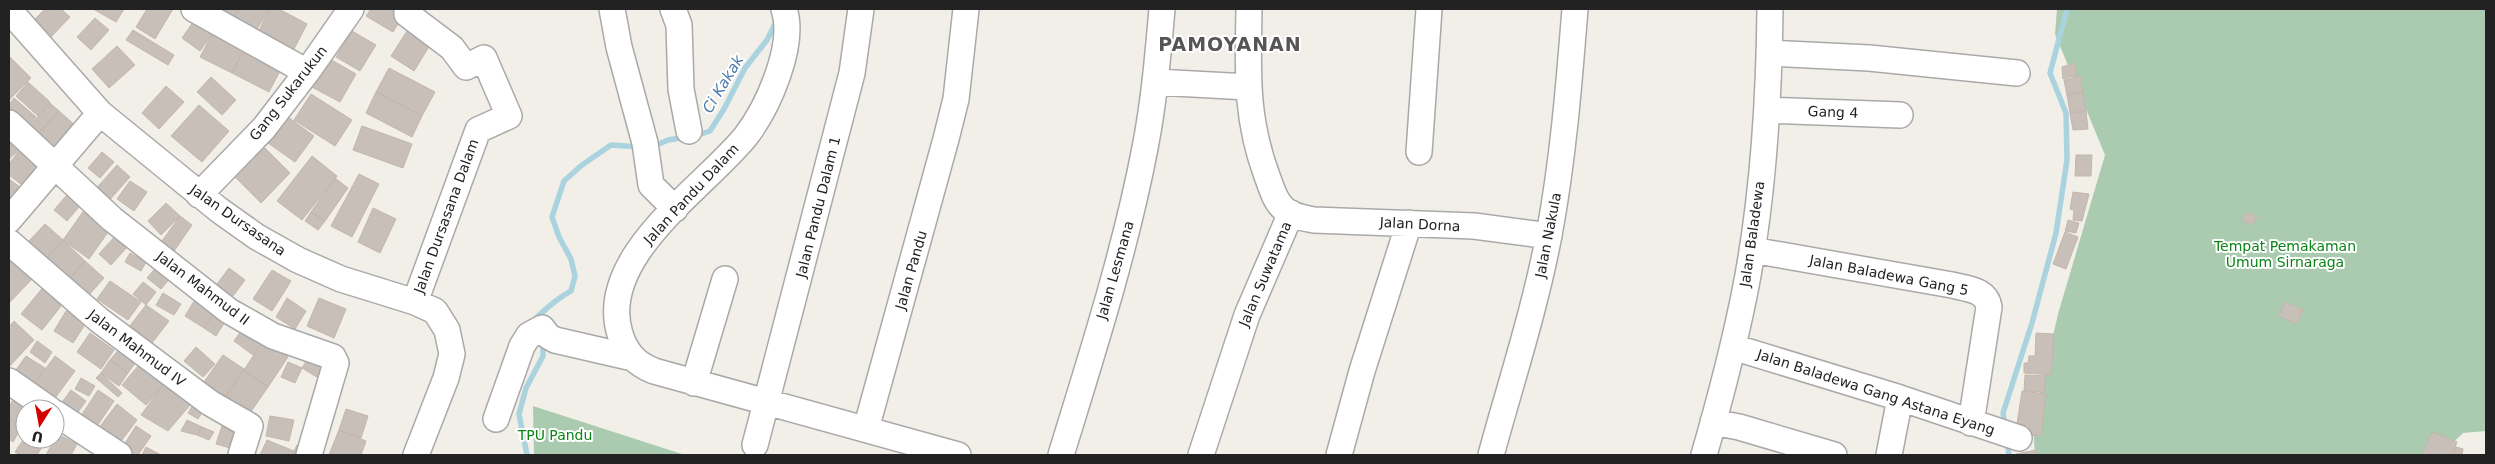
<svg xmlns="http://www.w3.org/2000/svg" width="2495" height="464" font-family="'DejaVu Sans',sans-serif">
<rect width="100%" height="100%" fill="#f2efe9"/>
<path fill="#aacbaf" d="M2057,9H2486V431L2463,433L2440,455H2035L2033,423L2058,314L2105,155L2055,34Z
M533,406L685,455H534Z"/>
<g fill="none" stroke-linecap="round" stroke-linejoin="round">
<path stroke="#aad3df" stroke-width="5.5" d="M695,136L710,131L724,109L745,68L767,40L777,20
M652,147L668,140L686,137
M537,323L536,318C547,308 557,298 571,291L575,276L571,259L559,237L552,217L564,181L582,165L611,145L640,147
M2005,426L2003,413L2032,323L2056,233L2067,160L2066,113L2050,73L2067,9
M2007,440L2009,455
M527,455L519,414L526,388L543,356V341"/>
</g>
<path fill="#c7bfb8" stroke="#c4b6ab" d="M45,9H61L70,17L51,37L33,21Z
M93,9H124L116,22Z
M147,9H173L155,39L136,27Z
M212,9H239L231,21Z
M239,9H270L253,35L231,21Z
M270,9H279L307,24L293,51L258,32Z
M371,9H401L406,11L393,32L366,16Z
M95,18L109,30L91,50L77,37Z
M194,21L212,34L200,51L182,38Z
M409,28L432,42L414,71L391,56Z
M133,30L174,55L168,65L126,40Z
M352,31L376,45L360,71L336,57Z
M212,34L244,50L232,73L200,57Z
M117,46L135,65L109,88L92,69Z
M244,50L281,69L269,92L232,73Z
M9,56L31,78L9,100Z
M328,58L356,74L340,102L312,87Z
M2075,63L2077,75L2063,79L2062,67Z
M389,68L435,92L422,116L376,92Z
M2080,76L2083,92L2067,95L2064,80Z
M211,77L236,100L222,115L197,92Z
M28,82L50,102L38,116L16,96Z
M166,86L184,102L159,129L142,113Z
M376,92L422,116L412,137L366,113Z
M2083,92L2086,111L2070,113L2067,95Z
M311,94L352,120L335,146L294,120Z
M14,98L36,117L25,130L9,116V105Z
M50,103L59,111L35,137L26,130Z
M199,105L229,131L202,162L171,136Z
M59,111L76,126L52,152L35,137Z
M2086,111L2088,129L2073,130L2070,113Z
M288,117L314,136L295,162L268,143Z
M362,126L412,144L403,168L353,150Z
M9,136L21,148L9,159Z
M21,148L43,166L26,188L9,175V164Z
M265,148L290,173L261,203L235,177Z
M102,152L114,162L100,178L88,168Z
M2076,155H2092L2091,176H2075Z
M312,156L337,176L302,220L277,201Z
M117,165L130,177L106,204L93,192Z
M359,174L379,184L352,237L331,226Z
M335,178L348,188L325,221L311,212Z
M9,179L24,190L9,210Z
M130,181L147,192L134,211L117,199Z
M72,189L85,200L67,221L54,210Z
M2073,192L2089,194L2082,221L2073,220L2074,210L2070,209Z
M166,203L180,216L161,235L148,221Z
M373,208L396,219L380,253L358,242Z
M85,209L111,228L89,259L63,240Z
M311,212L325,221L318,230L305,221Z
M2246,212L2257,217L2252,225L2242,220Z
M180,216L192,225L172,254L159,245Z
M2068,220L2079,223L2076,233L2065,231Z
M45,224L63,240L46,259L28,242Z
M2065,232L2078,237L2066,269L2053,264Z
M117,234L129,245L111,265L99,254Z
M63,240L85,261L69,279L46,259Z
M130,253L146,262L141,271L125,262Z
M9,254L34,277L9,303Z
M85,261L104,278L88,296L69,279Z
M158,265L172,276L161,289L147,278Z
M229,268L245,280L233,296L217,284Z
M272,270L291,281L272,311L253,299Z
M110,281L141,302L128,320L97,299Z
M143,282L156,292L146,305L133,294Z
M45,285L65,301L42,330L21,314Z
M163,293L181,304L174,315L156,305Z
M196,298L216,310L204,328L185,316Z
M287,298L306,311L295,329L276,317Z
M319,298L346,309L334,338L307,326Z
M2285,302L2303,310L2297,324L2279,316Z
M146,305L169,321L152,343L129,327Z
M216,310L228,317L216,336L204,328Z
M66,311L86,323L73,343L54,331Z
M14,321L34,340L9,367V327Z
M244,327L263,341L253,355L234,341Z
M90,333L114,350L101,369L77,352Z
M2036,333L2054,334L2051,375L2024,373V363H2028L2029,356H2035Z
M37,341L52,352L45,363L30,352Z
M263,341L288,357L268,387L244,370Z
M121,347L138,359L128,373L110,360Z
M196,347L215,364L203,377L184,361Z
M311,353L329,364L320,379L302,368Z
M223,355L244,369L226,396L204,382Z
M26,356L45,368L35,383L16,370Z
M55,356L75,371L55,398L35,383Z
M110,360L128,373L119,386L101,373Z
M288,362L302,368L295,383L281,377Z
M139,365L163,385L146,405L122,385Z
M244,370L268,387L250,413L226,396Z
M101,373L122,393L118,397L96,378Z
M2025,375L2046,376L2044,392L2024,391Z
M81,378L95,386L89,396L75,389Z
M163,385L190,405L168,431L141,415Z
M71,390L86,401L73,419L58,408Z
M98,390L114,401L95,429L79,419Z
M2022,391L2046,394L2041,436L2028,435L2029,426L2017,424Z
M17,393L35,409H25L23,427L9,419V407Z
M196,400L206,406L198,419L188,413Z
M117,404L137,420L116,448L95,433Z
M346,409L368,416L361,438L339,430Z
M270,416L294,420L289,441L266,436Z
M9,419L22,426L13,442L9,439Z
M187,420L202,427L197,435L181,431Z
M136,426L151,436L138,455H133L122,448Z
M222,426L244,435L237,450L216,444Z
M202,427L214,432L209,440L197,435Z
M339,430L366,441L361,455H329Z
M2432,432L2457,442L2452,455H2422Z
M57,434L77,444L71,455H46Z
M25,437V439H36L44,444L37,455H20L15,452Z
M267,440L294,451L292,455H260Z
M297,445L309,451L307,455H292Z
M146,447L161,455H142Z
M2456,447L2463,449L2462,455H2453Z
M2036,450L2037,455H2016V454Z"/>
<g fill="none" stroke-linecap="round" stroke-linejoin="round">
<g stroke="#a9a9a9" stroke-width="28">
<path id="minor" d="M194,9L307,72
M407,9V14L452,48L466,67L484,58L509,116L478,130L415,302
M612,9L619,47L645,143L651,185L675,209
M673,9L679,25L681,89L689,131
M784,9C796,45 768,107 746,136C704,188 596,257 620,334C626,353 636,364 654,371L958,455
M1249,9C1248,70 1245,117 1267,176C1271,186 1274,199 1282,207C1290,216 1303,218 1314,220L1474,226L1549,236
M9,10L100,113L219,210L257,237L298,260L341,279L415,302L435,311L447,330L452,354L446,378L416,455
M1769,53L1869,58L2017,73
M1156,82L1248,87
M1767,110L1900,115
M9,123L112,219L229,311L273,336L333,357L336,363L309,455
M1419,152L1429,9
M199,195L264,128L307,72L351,9
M9,220L100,113
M9,242L99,320L210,403L250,426L241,455
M1752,250L1952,285C1967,289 1986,289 1989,307L1971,423
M1733,347L1900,398L2019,438
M9,381L49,409
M694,383L725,279
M55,413L119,455
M496,419L522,346L529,335L542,328L548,336L555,340L633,358
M1713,422L1739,427L1834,455
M866,429L946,139L956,99L966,9
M755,445L852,73L861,9
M1061,455C1092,354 1125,252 1145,148C1154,102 1158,55 1162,9
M1201,455L1247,315L1291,213
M1339,455L1362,371L1409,223
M1491,455C1511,382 1535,309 1549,235C1563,160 1569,85 1575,9
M1704,455C1719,403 1733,350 1744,296C1763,203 1769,104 1770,9
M1889,455L1900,398"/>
</g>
<use href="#minor" stroke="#fff" stroke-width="25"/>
</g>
<g text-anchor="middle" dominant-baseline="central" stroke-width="4" stroke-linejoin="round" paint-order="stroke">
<g font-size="14" fill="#222" stroke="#fff">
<text transform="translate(288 93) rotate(-52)">Gang Sukarukun</text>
<text transform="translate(1833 112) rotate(2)">Gang 4</text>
<text transform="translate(691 194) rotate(-47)">Jalan Pandu Dalam</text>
<text transform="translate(818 207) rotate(-76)">Jalan Pandu Dalam 1</text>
<text transform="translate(446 216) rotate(-70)">Jalan Dursasana Dalam</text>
<text transform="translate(238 220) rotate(35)">Jalan Dursasana</text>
<text transform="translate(1420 224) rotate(3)">Jalan Dorna</text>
<text transform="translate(1752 234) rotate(-82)">Jalan Baladewa</text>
<text transform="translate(1548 235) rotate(-79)">Jalan Nakula</text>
<text transform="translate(911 270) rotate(-74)">Jalan Pandu</text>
<text transform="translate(1115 270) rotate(-74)">Jalan Lesmana</text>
<text transform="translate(1265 274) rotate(-67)">Jalan Suwatama</text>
<text transform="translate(1889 275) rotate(11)">Jalan Baladewa Gang 5</text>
<text transform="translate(203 288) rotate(37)">Jalan Mahmud II</text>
<text transform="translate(137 348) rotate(37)">Jalan Mahmud IV</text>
<text transform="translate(1876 392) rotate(18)">Jalan Baladewa Gang Astana Eyang</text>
</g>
<g font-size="14" fill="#0c8416" stroke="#fff">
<text x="2285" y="246">Tempat Pemakaman<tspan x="2285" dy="16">Umum Sirnaraga</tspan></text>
<text x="555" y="435">TPU Pandu</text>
</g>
<g font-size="15" font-style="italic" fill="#4a7aab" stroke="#fff">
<text transform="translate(723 84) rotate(-59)">Ci Kakak</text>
</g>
<g font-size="19" font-weight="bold" letter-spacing="1" fill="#555" stroke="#fff">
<text x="1230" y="44">PAMOYANAN</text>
</g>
</g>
<rect width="2495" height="464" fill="none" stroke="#222222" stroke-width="20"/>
<g transform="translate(40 424) rotate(191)"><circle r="24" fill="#ffffff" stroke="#a7a7a7"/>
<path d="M0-4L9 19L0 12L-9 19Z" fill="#d40000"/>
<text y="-8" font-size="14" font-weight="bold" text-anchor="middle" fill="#222222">U</text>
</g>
</svg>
